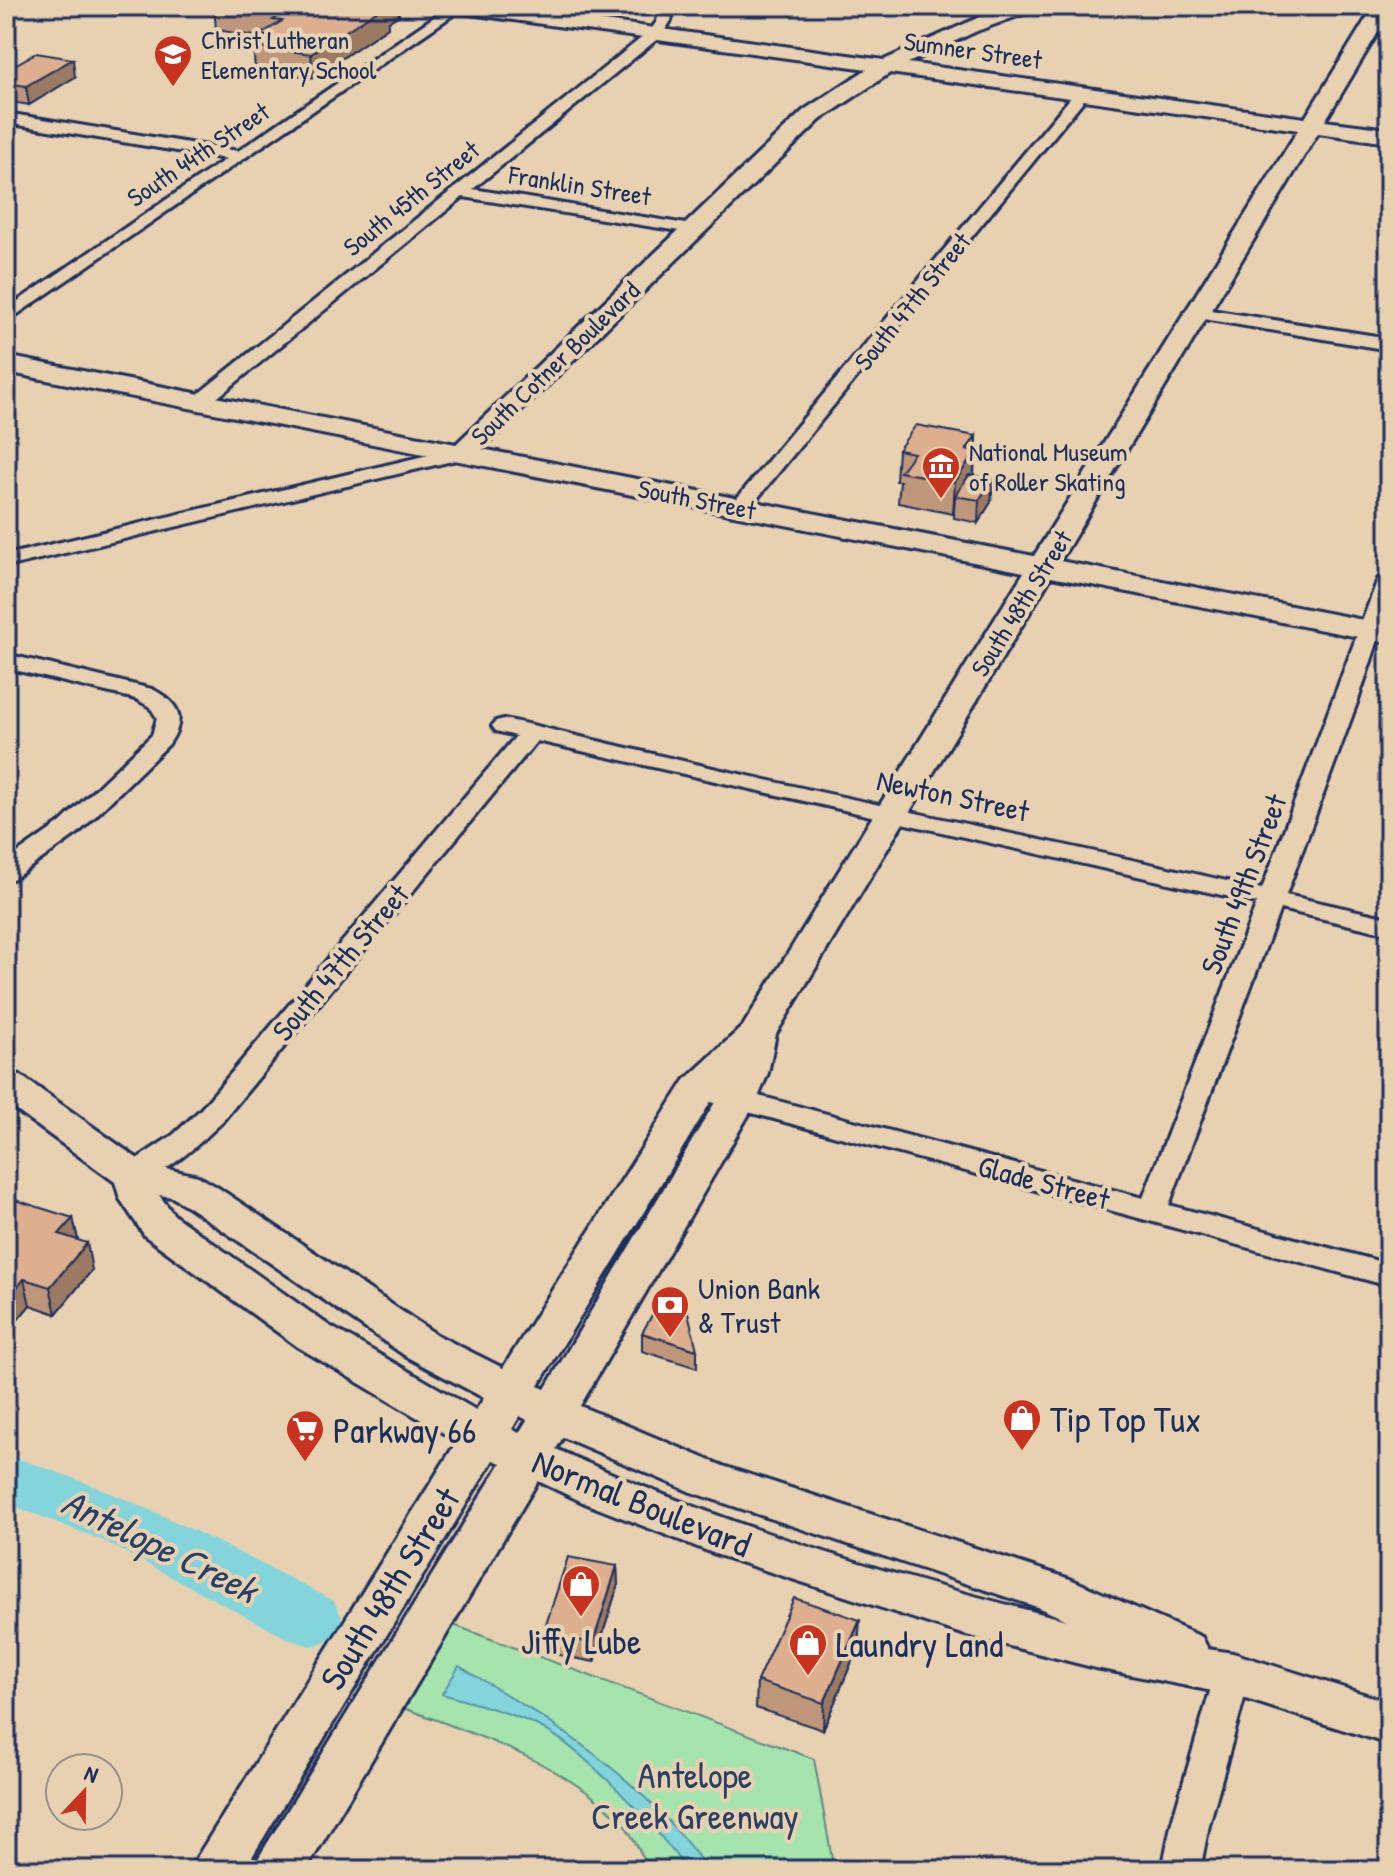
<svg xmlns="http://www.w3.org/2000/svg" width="1395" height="1876" font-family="'Patrick Hand',sans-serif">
<rect width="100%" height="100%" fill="#e8d1b0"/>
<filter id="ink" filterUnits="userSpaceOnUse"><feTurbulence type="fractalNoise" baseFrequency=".0125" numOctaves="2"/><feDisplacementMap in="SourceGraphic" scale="16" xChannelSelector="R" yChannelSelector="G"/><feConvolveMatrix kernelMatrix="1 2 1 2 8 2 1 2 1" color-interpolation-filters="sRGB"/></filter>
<g filter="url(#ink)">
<path fill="#a5e5ad" stroke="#608a86" stroke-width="2" d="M432,1617L814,1759L834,1870H650C640,1854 632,1831 618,1818C554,1756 463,1731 382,1700Z"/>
<path fill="#83d5db" stroke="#5993a9" stroke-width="2" d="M459,1666C555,1723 642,1777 708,1870H686C662,1831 577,1743 536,1725C506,1711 473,1703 442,1694Z"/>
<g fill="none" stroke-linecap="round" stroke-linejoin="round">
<path fill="#83d5db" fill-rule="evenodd" d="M6,1455C122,1490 226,1546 334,1601L343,1620L334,1639L311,1646L288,1639L102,1540L6,1503Z"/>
<g stroke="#1b2f5e" stroke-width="6">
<path id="street" d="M450,6H466L6,322V309L226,159L6,123V113L238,151Z
M660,6H674L671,21L660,37L473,189L692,225L700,230L698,234L463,197L207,406H193L190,402L193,398L650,31L657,21Z
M1082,88L1087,90V96L747,511H733L730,507L733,503L1077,90Z
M1198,308L1389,338V350L1192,317L1189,313Z
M462,447L469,449L472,453L469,457L6,567V555Z
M1389,573V607L1358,700L1286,895L1389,918V934L1280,909L1169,1205L1389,1264V1286L689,1096L685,1089L689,1082L699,1080L1143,1198L1257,903L537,741L221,1123C201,1142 151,1190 123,1182L118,1175L123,1168L173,1135L201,1109L516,736L496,731L492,726L496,721L504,719L532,725C774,785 1019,834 1262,889L1378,579Z
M6,654L152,689C179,703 187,718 169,744L78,833L15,878L6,881V861L60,823L152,735L157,718L150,707L136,699L6,668Z
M1233,1659L1246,1663L1251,1674L1209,1825L1200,1870H1162L1171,1825L1215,1674L1220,1663Z"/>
</g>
<g stroke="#1b2f5e" stroke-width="6">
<path id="secondary" d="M445,6H497L884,60L991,12L1008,6H1037L1034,10L977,31L908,63L1305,118L1374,6H1389V14L1325,121L1389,129V143L1318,133L1060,561L1389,625V643L1051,577L776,1034L768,1073L757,1100L580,1406L723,1466L1070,1579L1202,1637L1208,1649L1233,1653L1389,1702V1744L1233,1695L1096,1668L962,1634L718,1555L587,1504L538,1481L306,1870H251L501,1463L493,1460L244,1870H189L457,1441L298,1347L145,1236L120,1199L115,1182L6,1103V1071L20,1075L145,1164L198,1176L217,1187L437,1335L503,1368L685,1080L743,1026L1024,572L6,372V356L456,444L804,110L867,69L455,12ZM890,73L1298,130L1034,556L482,449L820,120ZM724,1087L545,1389L538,1386L713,1098ZM159,1195L172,1197L189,1207L407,1357L484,1398L476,1410L328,1325L175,1216ZM520,1416L527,1420L519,1433L512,1429ZM563,1437L691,1492L1037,1607L1067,1620C893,1577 719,1524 556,1449Z"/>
</g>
<use href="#street" fill="#e8d1b0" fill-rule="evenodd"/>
<use href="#secondary" fill="#e8d1b0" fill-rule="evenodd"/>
</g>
<path fill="#be967a" stroke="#1b2f5e" stroke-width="2" d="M215,6H399V15L388,22V27L313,78L255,69L253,46L261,40V37L216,30L214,7Z
M6,70L75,77L29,105L6,101Z
M976,436L974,476L993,479L991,502L978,523L954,518V511L953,514L898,503L900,481H896L898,450Z
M6,1201L73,1218L78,1240L92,1270L56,1314L30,1305L6,1334Z
M642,1333L697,1350V1368L642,1351Z
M617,1566L618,1585L594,1662L544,1652L543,1634Z
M858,1647L823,1730L756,1708L757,1681Z"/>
<path fill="#9b7a63" stroke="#1b2f5e" stroke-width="2" d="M380,6H399V15L388,22V27L313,78L311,54Z
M73,59L75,77L29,105L26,86Z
M8,249L13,276L6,281V251Z
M976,436L973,483L955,496L954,511L953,514L955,482L966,450Z
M993,479L991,502L978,523L979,500Z
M73,1218L79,1244L59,1234Z
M87,1243L92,1270L56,1314L50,1287Z
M24,1279L30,1305L6,1334V1300Z
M617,1566L618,1585L594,1662L593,1643Z
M860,1620L858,1647L823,1730L824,1703Z"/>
<path fill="#ddaf8e" stroke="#1b2f5e" stroke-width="2" d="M215,6H384L311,54L253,46L267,36L260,35L282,21L273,20L279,16L214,7Z
M36,53L73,59L26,86L6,83V70Z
M916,425L976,436L966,450L975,452L955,482L900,472L914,453L898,450Z
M969,475L993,479L979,500L955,496Z
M9,1198L73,1218L59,1234L87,1243L50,1287L24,1279L6,1300V1201Z
M666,1290L684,1296L697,1350L642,1333Z
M568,1557L617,1566L593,1643L543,1634Z
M794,1598L860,1620L824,1703L757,1681Z"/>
</g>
<defs>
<g id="school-pin" transform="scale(2)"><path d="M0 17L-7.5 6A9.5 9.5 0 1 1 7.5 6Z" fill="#c8321e" stroke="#e8d1b0"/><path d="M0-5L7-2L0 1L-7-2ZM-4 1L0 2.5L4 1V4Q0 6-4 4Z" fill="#fff"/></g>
<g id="museum-pin" transform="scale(2)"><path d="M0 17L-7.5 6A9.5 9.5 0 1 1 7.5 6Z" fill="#c8321e" stroke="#e8d1b0"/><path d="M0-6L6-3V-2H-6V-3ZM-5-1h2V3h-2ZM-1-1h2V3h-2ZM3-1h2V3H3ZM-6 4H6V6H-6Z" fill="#fff"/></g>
<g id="bank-pin" transform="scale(2)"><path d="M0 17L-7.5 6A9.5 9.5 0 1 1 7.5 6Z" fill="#c8321e" stroke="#e8d1b0"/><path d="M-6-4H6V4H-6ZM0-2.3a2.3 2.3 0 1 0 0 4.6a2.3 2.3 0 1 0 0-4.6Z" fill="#fff"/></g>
<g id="shop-pin" transform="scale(2)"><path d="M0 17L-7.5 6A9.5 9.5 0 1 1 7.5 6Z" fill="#c8321e" stroke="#e8d1b0"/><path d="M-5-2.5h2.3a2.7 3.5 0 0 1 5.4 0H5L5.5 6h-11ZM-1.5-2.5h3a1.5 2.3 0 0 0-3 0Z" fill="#fff"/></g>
<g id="supermarket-pin" transform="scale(2)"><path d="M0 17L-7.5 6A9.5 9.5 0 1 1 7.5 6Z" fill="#c8321e" stroke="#e8d1b0"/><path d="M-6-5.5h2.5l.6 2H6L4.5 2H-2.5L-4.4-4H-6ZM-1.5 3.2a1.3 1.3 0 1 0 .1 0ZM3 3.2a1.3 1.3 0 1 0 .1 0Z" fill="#fff"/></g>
</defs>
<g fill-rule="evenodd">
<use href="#school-pin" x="173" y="54"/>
<use href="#museum-pin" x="941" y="466"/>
<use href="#bank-pin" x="670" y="1305"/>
<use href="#shop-pin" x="1022" y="1418"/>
<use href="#supermarket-pin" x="305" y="1429"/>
<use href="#shop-pin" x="581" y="1584"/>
<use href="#shop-pin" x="808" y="1643"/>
</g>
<g text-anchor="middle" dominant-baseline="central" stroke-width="8" stroke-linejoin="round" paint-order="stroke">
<g font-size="26" fill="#1b2f5e" stroke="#e8d1b0" text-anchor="start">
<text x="201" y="39">Christ Lutheran<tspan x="201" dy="30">Elementary School</tspan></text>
<text x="969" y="451">National Museum<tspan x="969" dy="30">of Roller Skating</tspan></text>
</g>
<g font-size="26" fill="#1b2f5e" stroke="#e8d1b0">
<text transform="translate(973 50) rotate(8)">Sumner Street</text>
<text transform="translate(198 154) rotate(-34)">South 44th Street</text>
<text transform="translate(580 185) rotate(9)">Franklin Street</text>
<text transform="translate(411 198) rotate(-39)">South 45th Street</text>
<text transform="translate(912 301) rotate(-51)">South 47th Street</text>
<text transform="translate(555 363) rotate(-44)">South Cotner Boulevard</text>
<text transform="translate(697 499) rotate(11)">South Street</text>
<text transform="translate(1021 603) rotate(-58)">South 48th Street</text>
</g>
<g font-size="30" fill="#1b2f5e" stroke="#e8d1b0">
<text transform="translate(953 795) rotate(12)">Newton Street</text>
<text transform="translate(1243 884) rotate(-69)">South 49th Street</text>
<text transform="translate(340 962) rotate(-50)">South 47th Street</text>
<text transform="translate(1044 1182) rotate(15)">Glade Street</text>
</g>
<g font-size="30" fill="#1b2f5e" stroke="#e8d1b0" text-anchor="start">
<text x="698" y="1288">Union Bank<tspan x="698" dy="34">&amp; Trust</tspan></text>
</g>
<g font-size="36" fill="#1b2f5e" stroke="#e8d1b0" text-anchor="start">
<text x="1050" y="1418">Tip Top Tux</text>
<text x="333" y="1429">Parkway 66</text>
<text x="581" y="1640" text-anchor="middle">Jiffy Lube</text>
<text x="836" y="1643">Laundry Land</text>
</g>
<g font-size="36" fill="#1b2f5e" stroke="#e8d1b0">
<text transform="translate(642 1502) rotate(22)">Normal Boulevard</text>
<text transform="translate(389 1588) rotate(-58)">South 48th Street</text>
</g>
<g font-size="36" fill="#294166" stroke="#e8d1b0">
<text x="695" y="1774">Antelope<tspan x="695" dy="41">Creek Greenway</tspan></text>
</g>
<g font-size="38" font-style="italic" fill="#25406a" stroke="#e8d1b0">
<text transform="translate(160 1545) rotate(26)">Antelope Creek</text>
</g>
</g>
<rect width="1395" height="1876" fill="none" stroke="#e8d1b0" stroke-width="32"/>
<rect x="16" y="16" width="1363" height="1844" fill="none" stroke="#1b2f5e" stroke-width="3" filter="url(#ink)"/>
<g transform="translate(84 1792) rotate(22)"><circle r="38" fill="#e8d1b0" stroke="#96908f" stroke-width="2"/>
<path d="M0-6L14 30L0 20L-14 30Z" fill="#c8321e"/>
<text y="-12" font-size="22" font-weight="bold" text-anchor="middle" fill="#1b2f5e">N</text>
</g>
</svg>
